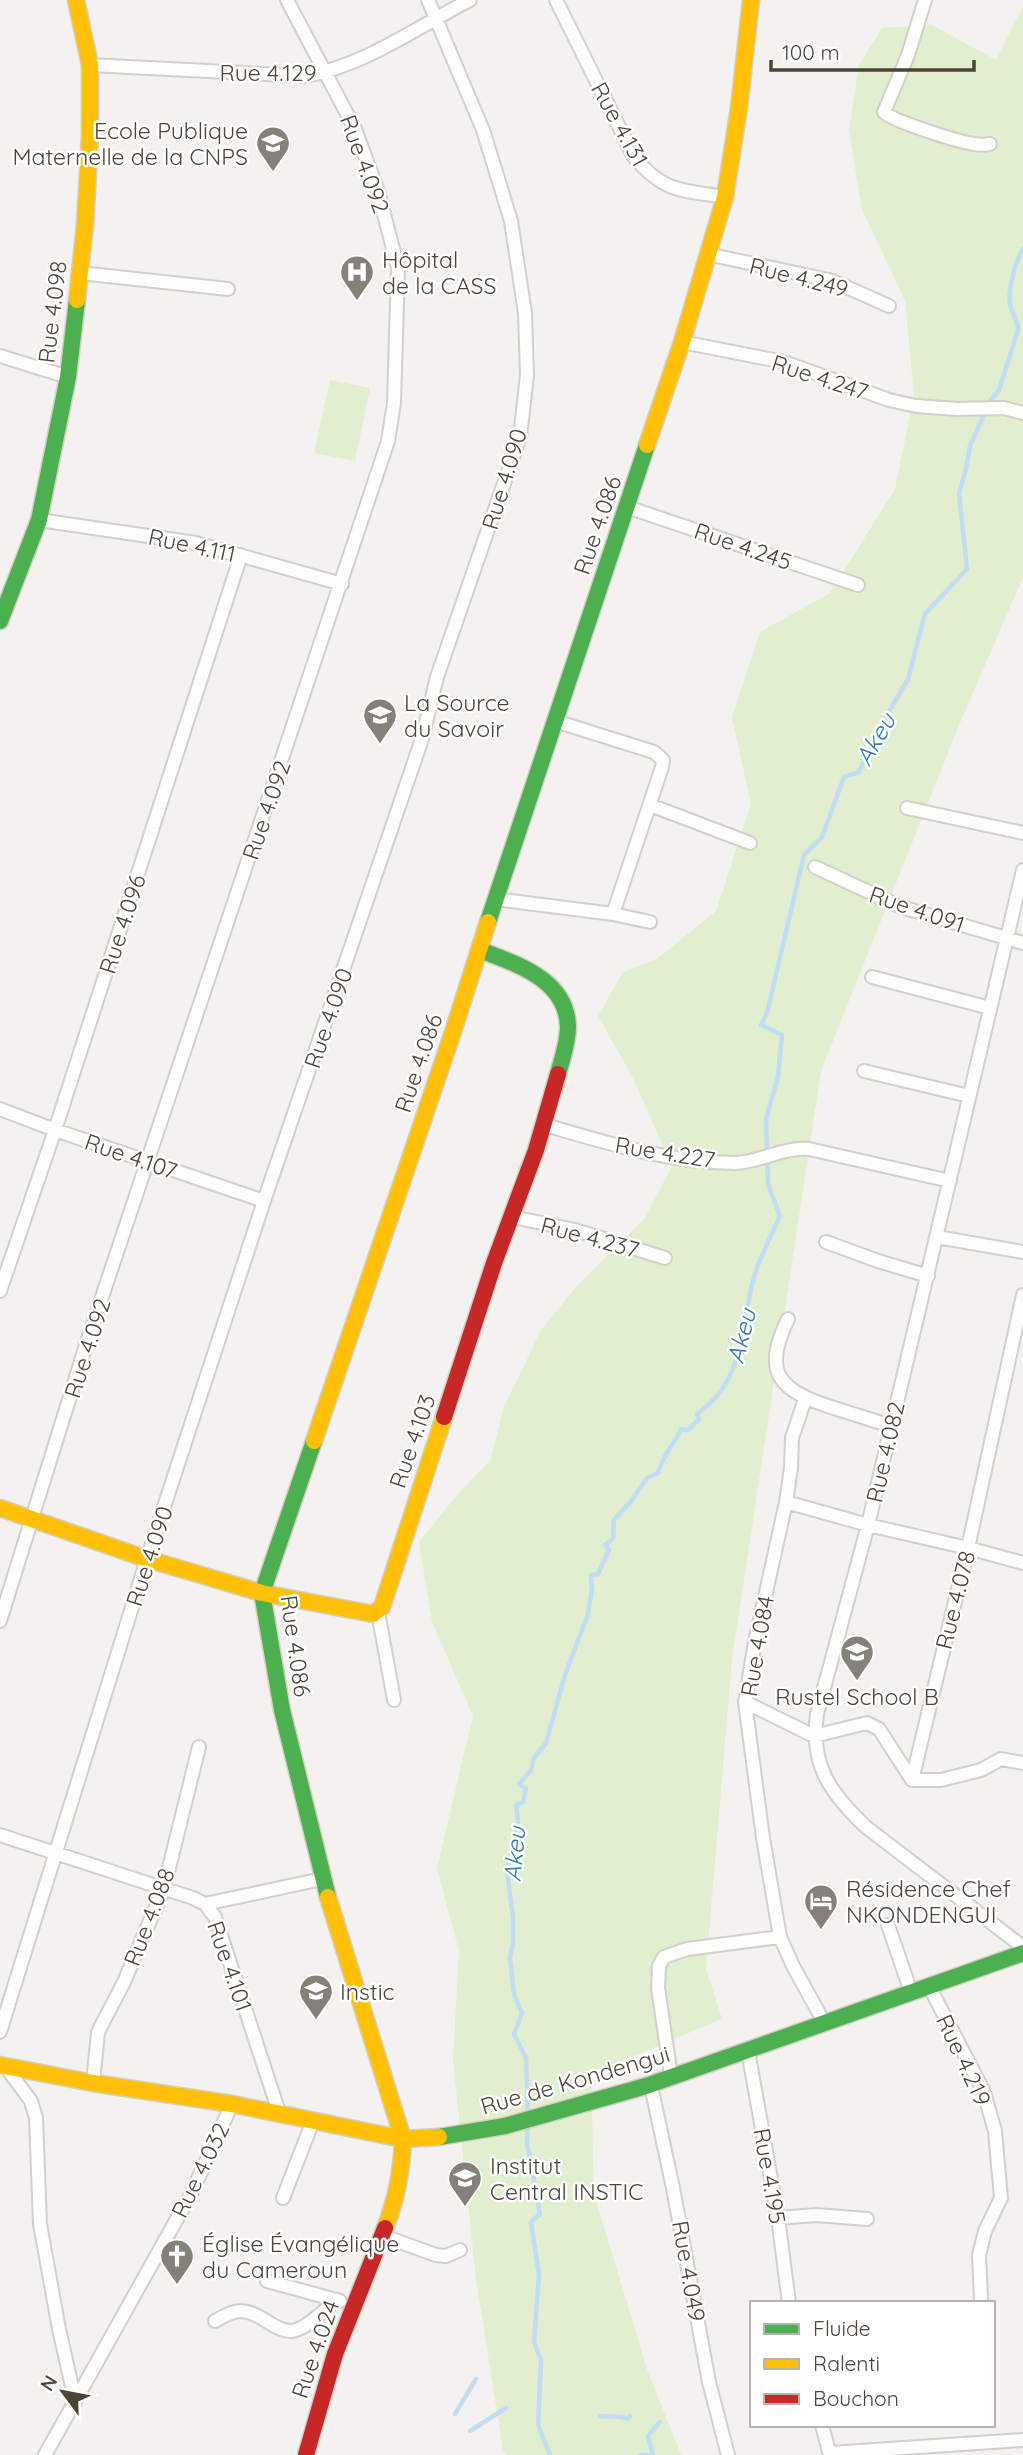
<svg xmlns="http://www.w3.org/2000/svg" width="1023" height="2455" font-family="Quicksand,sans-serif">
<rect width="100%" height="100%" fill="#f4f2ee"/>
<path fill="#e1eecf" d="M1023,7V577L960,723L821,1071L732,1659L706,1968L722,2019L591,2074L594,2194L647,2369L681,2455H507L503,2450L476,2279L453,2061L459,1951L437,1868L473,1716L432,1622L419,1542L457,1495L490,1461L504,1407L541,1330L577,1286L645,1218L672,1166L632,1076L598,1016L623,972L657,959L716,911L751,804L732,717L760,632L830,593L895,489L914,395L905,300L862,210L849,130L859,65L882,28L932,25L996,60Z
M330,380L370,388L355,461L314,453Z"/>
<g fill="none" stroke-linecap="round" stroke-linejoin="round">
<path stroke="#c0ddf1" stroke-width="4.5" d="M528,2115L526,2058L514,2034L522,2013L514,1994L510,1958L513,1943V1917L507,1872L518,1821L516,1805L523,1802L526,1789L519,1784L531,1770L534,1758L546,1743L565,1675L588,1614L592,1589L591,1575L598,1574L609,1550L605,1545L613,1539L614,1520L632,1500L647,1478L658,1473C662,1455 674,1446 681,1429L688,1430L699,1419L697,1414C748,1378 739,1323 756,1271C762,1253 772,1234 780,1216L768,1184L766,1119L778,1077L782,1035L761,1025L767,1013L804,855L822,837L844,777L859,772L877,732L908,679L925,614L967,569L959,493L965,473L970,446L990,401L999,390L1018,330C1018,319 1011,312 1010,303C1008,287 1016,261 1023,248
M528,2123L527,2143L540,2214L531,2222L539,2275L534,2342L541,2360L538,2425L550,2455
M455,2414L476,2379
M600,2416L622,2417L627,2419L630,2416
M470,2431L506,2408
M640,2455H653L648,2436L660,2422"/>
<g stroke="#d2d0cb" stroke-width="16">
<path id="street" d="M556,0L634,157C664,193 682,190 725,197
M925,0L908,55L884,112C892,121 959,142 974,144C979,145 985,145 990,144
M90,65L305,76C364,66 417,27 470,0
M707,254L833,281L889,306
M80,273L228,289
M682,342L784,362L889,400L916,406L957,409L1004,408L1023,413
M0,356L68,377
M627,507L858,585
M39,520L196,543L342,584
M650,805L750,843
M907,808L1023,833
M815,867L901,907L1023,943
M1023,870L868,1525L817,1714C810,1765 830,1793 866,1827L1023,1947
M495,899L613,914L662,767L663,760L654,752L555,721
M613,914L650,922
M872,977L990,1008
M864,1071L969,1096
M0,1109L55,1130L264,1201
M545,1125C607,1143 670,1163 735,1163C760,1162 783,1147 809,1149L950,1181
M513,1217L575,1230L665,1258
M937,1237L1023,1252
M826,1242L878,1261L928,1276
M0,1291L55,1130L241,555
M788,1319C761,1374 780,1391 834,1408C853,1414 872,1420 891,1426
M786,1502L791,1468L792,1438L805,1399
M378,1612L394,1700
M0,1621L86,1345L388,441L394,403L398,268L378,191L355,129L287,0
M745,1702L814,1736L867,1723L879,1729L912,1780L968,1548L1023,1295
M912,1780H941L981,1770L1001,1759L1023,1763
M0,1835L193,1898L205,1904L215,1917L280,2115
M205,1904L322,1879
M888,1925L911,1992
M929,1986L984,2092L995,2131L1001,2198L985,2231L979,2255L981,2299
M825,2024L793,1966L780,1937L763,1838L745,1702L755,1642L786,1502L868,1525L968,1548L1023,1563
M0,2032L147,1559L264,1201L422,739L437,677L520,437L527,375L525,313L511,221L483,130L428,0
M748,2051L778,2218L789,2303
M5,2066L31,2101L36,2118L40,2224L59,2329L75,2400
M671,2076L658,1988L659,1966L664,1957L687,1949L780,1937
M93,2083L98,2032L124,1982L164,1888L199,1747
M651,2086L673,2188L709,2382L728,2455
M283,2198L313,2121
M778,2218L816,2215L867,2219
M383,2236L436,2255L446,2256L460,2250
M267,2281L340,2301
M215,2321C222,2317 232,2311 240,2311C262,2311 277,2336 296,2330C310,2326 325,2309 336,2300
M822,2425L830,2455
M830,2453L1023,2440
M45,2455L192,2192L232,2104"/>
</g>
<g stroke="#d3cfc5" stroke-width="19">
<path id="fast" d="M0,621L39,520L68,377L77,300
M488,922L647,445
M480,950C516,964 567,979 568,1027C568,1043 562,1059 558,1074
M314,1441L262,1593L282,1710L328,1897
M439,2137L505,2126L646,2086L1023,1953"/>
</g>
<g stroke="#d3cfc5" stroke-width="19">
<path id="slow" d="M76,0L90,65V136L85,225L77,300
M647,445L682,342L725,197L739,108L751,0
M314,1441L453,1032L488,922
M0,1508L147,1559L262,1593L373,1614L382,1607L444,1417
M328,1897L403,2139C402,2171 397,2198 385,2228
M0,2065L93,2083L232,2104L403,2139L439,2137"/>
</g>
<g stroke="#d3cfc5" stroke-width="19">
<path id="jam" d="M444,1417L494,1263L536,1150L558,1074
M306,2455L335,2354L385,2228"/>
</g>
<use href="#street" stroke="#fdfdfc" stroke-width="12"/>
<use href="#fast" stroke="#4caf50" stroke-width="16"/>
<use href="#slow" stroke="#ffc107" stroke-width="16"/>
<use href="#jam" stroke="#c62828" stroke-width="16"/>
</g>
<defs>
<g id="school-pin" transform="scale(1.75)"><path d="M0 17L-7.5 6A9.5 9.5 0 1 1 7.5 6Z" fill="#868178" stroke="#fff"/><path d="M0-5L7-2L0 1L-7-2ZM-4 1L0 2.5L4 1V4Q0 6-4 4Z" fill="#fff"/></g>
<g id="hospital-pin" transform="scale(1.75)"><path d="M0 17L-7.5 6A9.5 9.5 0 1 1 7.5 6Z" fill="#868178" stroke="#fff"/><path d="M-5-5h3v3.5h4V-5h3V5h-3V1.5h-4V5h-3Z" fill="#fff"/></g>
<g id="hotel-pin" transform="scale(1.75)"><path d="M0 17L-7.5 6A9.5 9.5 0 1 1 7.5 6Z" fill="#868178" stroke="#fff"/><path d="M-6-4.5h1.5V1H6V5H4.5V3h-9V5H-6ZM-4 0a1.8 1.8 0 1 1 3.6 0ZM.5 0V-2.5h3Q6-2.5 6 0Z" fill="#fff"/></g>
<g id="church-pin" transform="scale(1.75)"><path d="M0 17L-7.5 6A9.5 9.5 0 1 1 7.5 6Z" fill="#868178" stroke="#fff"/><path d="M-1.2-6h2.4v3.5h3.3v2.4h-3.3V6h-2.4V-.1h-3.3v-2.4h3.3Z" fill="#fff"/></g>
</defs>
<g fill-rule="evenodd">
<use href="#school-pin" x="273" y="143"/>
<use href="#hospital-pin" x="357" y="272"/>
<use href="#school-pin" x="380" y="715"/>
<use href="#school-pin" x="857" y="1652"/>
<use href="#hotel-pin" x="821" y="1901"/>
<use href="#school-pin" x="316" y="1991"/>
<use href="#school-pin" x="465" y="2178"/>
<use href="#church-pin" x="177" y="2256"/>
</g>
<g text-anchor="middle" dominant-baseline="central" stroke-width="5" stroke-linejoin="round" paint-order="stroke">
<g font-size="23" fill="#4b4439" stroke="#fff">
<text x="268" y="72">Rue 4.129</text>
<text transform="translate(620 124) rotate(61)">Rue 4.131</text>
<text transform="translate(365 164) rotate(70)">Rue 4.092</text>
<text transform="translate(799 277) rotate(14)">Rue 4.249</text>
<text transform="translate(52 312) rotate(-83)">Rue 4.098</text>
<text transform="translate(820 377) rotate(18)">Rue 4.247</text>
<text transform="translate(504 479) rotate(-73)">Rue 4.090</text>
<text transform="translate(597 525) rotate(-71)">Rue 4.086</text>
<text transform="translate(192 545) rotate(12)">Rue 4.111</text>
<text transform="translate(743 546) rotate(19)">Rue 4.245</text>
<text transform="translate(266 810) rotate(-71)">Rue 4.092</text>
<text transform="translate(917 909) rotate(19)">Rue 4.091</text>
<text transform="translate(122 924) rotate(-72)">Rue 4.096</text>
<text transform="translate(328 1018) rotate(-71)">Rue 4.090</text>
<text transform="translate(418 1063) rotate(-71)">Rue 4.086</text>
<text transform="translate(665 1152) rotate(9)">Rue 4.227</text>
<text transform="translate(131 1156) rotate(19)">Rue 4.107</text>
<text transform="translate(590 1237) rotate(15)">Rue 4.237</text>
<text transform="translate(87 1348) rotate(-72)">Rue 4.092</text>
<text transform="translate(412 1441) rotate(-71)">Rue 4.103</text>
<text transform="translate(885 1452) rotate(-77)">Rue 4.082</text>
<text transform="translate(149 1556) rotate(-72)">Rue 4.090</text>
<text transform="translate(955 1600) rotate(-76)">Rue 4.078</text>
<text transform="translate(296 1646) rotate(82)">Rue 4.086</text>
<text transform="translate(757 1646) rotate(-80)">Rue 4.084</text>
<text transform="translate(149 1917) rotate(-69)">Rue 4.088</text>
<text transform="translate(230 1966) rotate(71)">Rue 4.101</text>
<text transform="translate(964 2060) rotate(65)">Rue 4.219</text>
<text transform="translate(575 2080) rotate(-16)">Rue de Kondengui</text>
<text transform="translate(200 2170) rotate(-64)">Rue 4.032</text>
<text transform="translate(770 2176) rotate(80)">Rue 4.195</text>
<text transform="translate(689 2271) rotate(80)">Rue 4.049</text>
<text transform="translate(315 2349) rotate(-71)">Rue 4.024</text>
</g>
<g font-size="23" fill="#4b4439" stroke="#fff" text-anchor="start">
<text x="248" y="130" text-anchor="end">Ecole Publique<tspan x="248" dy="26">Maternelle de la CNPS</tspan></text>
<text x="382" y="259">Hôpital<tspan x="382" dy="26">de la CASS</tspan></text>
<text x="404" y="702">La Source<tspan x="404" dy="26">du Savoir</tspan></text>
<text x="857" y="1696" text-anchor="middle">Rustel School B</text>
<text x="846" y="1888">Résidence Chef<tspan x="846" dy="26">NKONDENGUI</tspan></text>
<text x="340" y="1991">Instic</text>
<text x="490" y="2165">Institut<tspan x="490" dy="26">Central INSTIC</tspan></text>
<text x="202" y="2243">Église Évangélique<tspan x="202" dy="26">du Cameroun</tspan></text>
</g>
<g font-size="24" font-style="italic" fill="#2e7ab2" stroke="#fff">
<text transform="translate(875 739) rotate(-60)">Akeu</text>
<text transform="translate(741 1336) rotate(-76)">Akeu</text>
<text transform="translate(514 1854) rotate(-85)">Akeu</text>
</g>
</g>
<rect x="750" y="2301" width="245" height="126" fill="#ffffff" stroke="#b7b4b0" stroke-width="2"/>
<rect x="764" y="2324" width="35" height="10" fill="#4caf50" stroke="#b7b4b0" stroke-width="2"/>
<text x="813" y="2336" font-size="21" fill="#4b4439">Fluide</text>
<rect x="764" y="2359" width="35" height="10" fill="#ffc107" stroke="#b7b4b0" stroke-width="2"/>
<text x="813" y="2371" font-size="21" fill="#4b4439">Ralenti</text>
<rect x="764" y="2394" width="35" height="10" fill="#c62828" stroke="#b7b4b0" stroke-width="2"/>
<text x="813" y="2406" font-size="21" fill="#4b4439">Bouchon</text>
<g transform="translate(63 2392) rotate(302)" stroke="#ffffff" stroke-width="5" paint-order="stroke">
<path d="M0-5L12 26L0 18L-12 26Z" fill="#4b4439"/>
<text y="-10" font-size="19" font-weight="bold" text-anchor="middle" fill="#4b4439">N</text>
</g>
<path d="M771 60v10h203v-10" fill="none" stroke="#4b4439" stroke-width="3.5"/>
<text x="782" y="60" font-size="21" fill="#4b4439" stroke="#ffffff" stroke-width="5" paint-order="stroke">100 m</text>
</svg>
